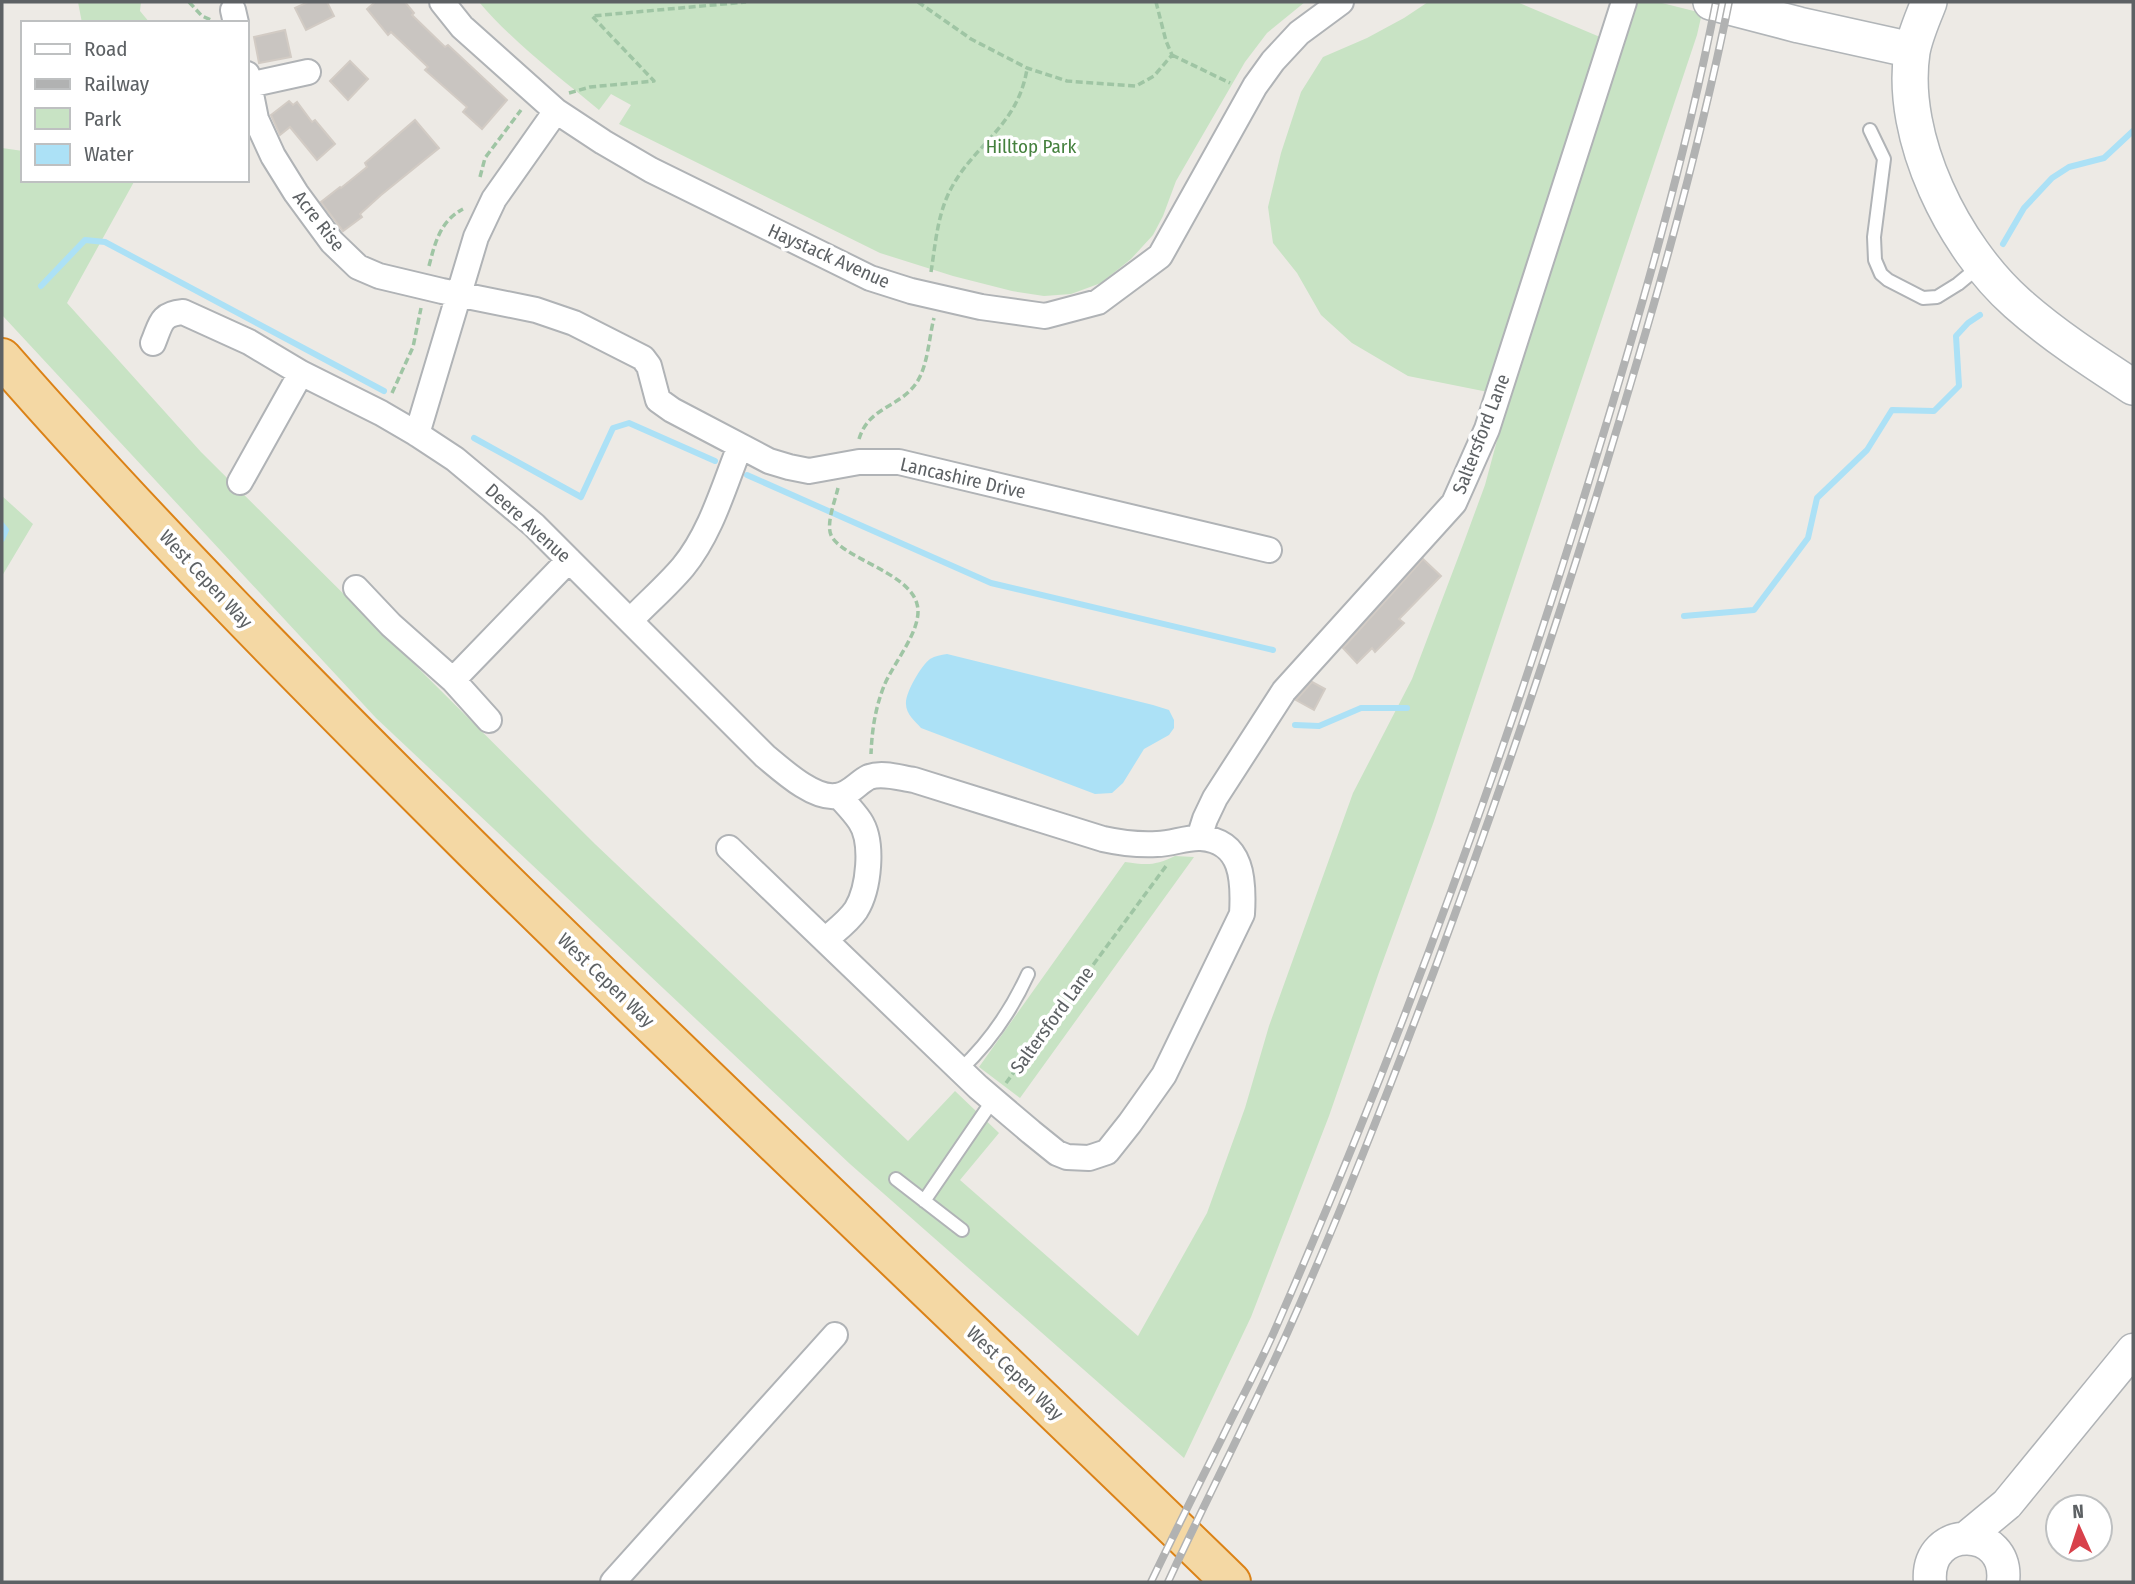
<svg xmlns="http://www.w3.org/2000/svg" width="2135" height="1584" font-family="'Fira Sans Condensed',sans-serif">
<rect width="100%" height="100%" fill="#edeae5"/>
<path fill="#c8e3c4" d="M78,2H141L140,11L150,23H82Z
M479,2H1305L1267,33L1245,62L1176,181L1163,216L1153,235L1131,259L1101,283L1071,294L1044,296L1012,291L953,276L880,253L619,124L631,105L611,94L599,110C558,76 514,43 479,2Z
M1428,2H1517L1600,37L1488,392L1408,376L1352,343L1321,315L1297,273L1273,243L1268,207L1281,153L1301,92L1323,57L1367,38L1404,18Z
M1633,2H1658L1702,13L1697,35L1434,821L1379,972L1329,1116L1251,1317L1184,1458L850,1164L376,718L2,315V148L23,151V180H135L67,303L201,452L595,844L908,1141L955,1091L999,1133L960,1180L1138,1336L1207,1213L1245,1108L1269,1026L1353,793L1412,679L1464,542L1485,485L1509,396Z
M2,496L33,524L2,576Z
M1175,856L1194,857L1020,1098L979,1067L1125,862C1146,865 1155,866 1175,856Z"/>
<path fill="#ace1f6" d="M947,654L1153,705L1169,710L1174,720V728L1169,735L1144,749L1123,783L1112,793L1095,794L921,728C915,721 906,714 906,704C905,693 921,666 930,659C935,656 941,655 947,654Z"/>
<g fill="none" stroke-linecap="round" stroke-linejoin="round">
<path stroke="#ace1f6" stroke-width="6" d="M2003,244L2024,208L2052,178L2069,167L2104,158L2133,131
M41,286L85,240L105,242L384,391
M474,438L581,497L613,428L629,423L715,461
M747,475L991,583L1273,650
M2,525L6,530L2,539
M1684,616L1754,610L1808,538L1817,498L1867,450L1892,410L1934,411L1959,386L1956,336L1968,323L1980,315
M1295,725L1319,726L1361,708H1407"/>
</g>
<path fill="#c9c5c1" stroke="#d2cbc4" stroke-width="2" d="M308,2H327L334,16L306,30L295,8Z
M375,2H405L414,13L412,15L445,47L448,45L507,100L482,129L463,112L467,107L425,70L428,67L391,32L388,35L367,9Z
M285,30L291,57L259,63L254,37Z
M350,61L368,79L348,100L330,81Z
M289,101L293,105L297,102L312,122L315,120L335,144L317,160L290,127L280,135L271,115Z
M415,120L439,148L381,195L360,214L362,217L343,231L321,202L340,187L341,188L367,167L365,163Z
M1423,559L1441,576L1399,619L1404,623L1375,652L1372,648L1357,663L1343,648Z
M1312,682L1325,689L1314,710L1296,700Z"/>
<g fill="none" stroke-linecap="round" stroke-linejoin="round">
<g stroke="#b0b3b6" stroke-width="16">
<path id="service" d="M1870,130L1884,159L1874,237L1875,260L1881,274L1888,280L1923,298L1937,297L1958,284L1981,265
M960,1070C990,1042 1011,1011 1028,974
M896,1179L962,1230
M924,1201L993,1100"/>
</g>
<g stroke="#b0b3b6" stroke-width="28">
<path id="minor" d="M442,2L462,27L556,111L603,142L651,170L870,278L911,291L981,307L1045,316L1098,302L1160,256L1255,86L1273,61L1299,33L1341,2
M233,10L236,23
M247,74L256,119L273,156L296,193L332,242L358,267L379,276L442,291L536,310L574,323L643,358L649,366L658,400L672,410L769,461L789,467L809,471L859,462H899L1269,550
M249,85L308,72
M153,343C161,324 160,314 183,312L249,342L301,373L381,413L417,434L455,459L534,525L765,756C782,770 813,799 836,796C850,795 858,782 869,777C883,772 900,778 914,780L1103,839C1121,843 1138,845 1157,844C1172,844 1186,837 1201,838C1243,841 1244,881 1242,914L1164,1075L1130,1123L1107,1152L1089,1158L1067,1157L1057,1153L1031,1132L978,1087L729,848
M417,434L476,237L494,199L556,111
M240,482L301,373
M356,588L391,625L453,680L569,560
M630,621C647,603 667,586 683,567C711,533 724,486 740,446
M453,680L489,720
M1199,838L1205,819L1215,798L1284,691L1454,503L1487,429L1624,2
M825,940C835,931 848,922 856,910C869,889 874,842 860,821C854,812 846,804 839,796
M613,1582L835,1335"/>
</g>
<g stroke="#b0b3b6" stroke-width="35">
<path id="tertiary" d="M1966,1538L2007,1504L2133,1350
M1930,1582C1925,1523 2010,1525 2003,1582"/>
</g>
<g stroke="#b1b5b8" stroke-width="38">
<path id="secondary" d="M1711,2L1799,25L1912,50
M1929,2C1923,18 1915,35 1912,52C1899,138 1954,247 2017,303C2053,335 2093,361 2133,387"/>
</g>
<g stroke="#db8217" stroke-width="42">
<path id="trunk" d="M2,358C151,528 311,689 472,849C722,1096 979,1337 1231,1582"/>
</g>
<path stroke="#9fc5a4" stroke-width="3.5" stroke-dasharray="7 3.5" stroke-linecap="butt" d="M189,2L202,16L211,20
M918,2L971,39L1027,68L1067,81L1136,86L1154,76L1172,55L1166,41L1156,2
M1172,55L1230,83
M569,93L590,87L654,81L592,16L746,2
M480,177L485,158L521,110
M429,266C435,243 440,221 463,209
M931,272C935,247 937,220 947,197C969,146 1017,130 1027,69
M392,393L413,347L421,308
M859,439C869,406 900,408 917,382C928,365 929,337 934,318
M838,488C835,501 826,523 831,535C841,558 909,572 917,604C924,628 893,663 884,686C875,709 872,730 871,754
M1006,1083L1166,866"/>
<use href="#service" stroke="#fff" stroke-width="12"/>
<use href="#minor" stroke="#fff" stroke-width="24"/>
<use href="#tertiary" stroke="#fff" stroke-width="32"/>
<use href="#secondary" stroke="#fff" stroke-width="35"/>
<use href="#trunk" stroke="#f4d8a4" stroke-width="38"/>
<g stroke="#b1b2b2" stroke-width="8">
<path id="rail" d="M1151,1582C1174,1534 1198,1486 1222,1438C1239,1403 1258,1368 1274,1332C1395,1056 1500,772 1588,484C1637,325 1684,165 1716,2
M1168,1582C1207,1498 1250,1415 1288,1331C1341,1213 1388,1092 1434,971C1493,812 1548,653 1598,491C1647,332 1696,166 1729,2"/>
</g>
<use href="#rail" stroke="#fff" stroke-width="5" stroke-dasharray="16" stroke-linecap="butt"/>
</g>
<g text-anchor="middle" dominant-baseline="central" stroke-width="7" stroke-linejoin="round" paint-order="stroke">
<g font-size="19" fill="#45813e" stroke="#fff">
<text x="1031" y="146">Hilltop Park</text>
</g>
<g font-size="19" fill="#5d6164" stroke="#fff">
<text transform="translate(319 221) rotate(52)">Acre Rise</text>
<text transform="translate(829 256) rotate(24)">Haystack Avenue</text>
<text transform="translate(1481 434) rotate(-69)">Saltersford Lane</text>
<text transform="translate(963 478) rotate(13)">Lancashire Drive</text>
<text transform="translate(528 523) rotate(42)">Deere Avenue</text>
<text transform="translate(206 579) rotate(47)">West Cepen Way</text>
<text transform="translate(606 980) rotate(44)">West Cepen Way</text>
<text transform="translate(1052 1020) rotate(-54)">Saltersford Lane</text>
<text transform="translate(1015 1373) rotate(44)">West Cepen Way</text>
</g>
</g>
<rect width="2135" height="1584" fill="none" stroke="#5d6164" stroke-width="7"/>
<rect x="21" y="21" width="228" height="161" fill="#ffffff" stroke="#bec0c1" stroke-width="2"/>
<rect x="35" y="44" width="35" height="10" fill="#ffffff" stroke="#bec0c1" stroke-width="2"/>
<text x="84" y="56" font-size="21" fill="#5d6164">Road</text>
<rect x="35" y="79" width="35" height="10" fill="#b1b2b2" stroke="#bec0c1" stroke-width="2"/>
<text x="84" y="91" font-size="21" fill="#5d6164">Railway</text>
<rect x="35" y="108" width="35" height="21" fill="#c8e3c4" stroke="#bec0c1" stroke-width="2"/>
<text x="84" y="126" font-size="21" fill="#5d6164">Park</text>
<rect x="35" y="144" width="35" height="21" fill="#ace1f6" stroke="#bec0c1" stroke-width="2"/>
<text x="84" y="161" font-size="21" fill="#5d6164">Water</text>
<g transform="translate(2079 1528) rotate(357)"><circle r="33" fill="#ffffff" stroke="#bec0c1" stroke-width="2"/>
<path d="M0-5L12 26L0 18L-12 26Z" fill="#d8414b"/>
<text y="-10" font-size="19" font-weight="bold" text-anchor="middle" fill="#5d6164">N</text>
</g>
</svg>
